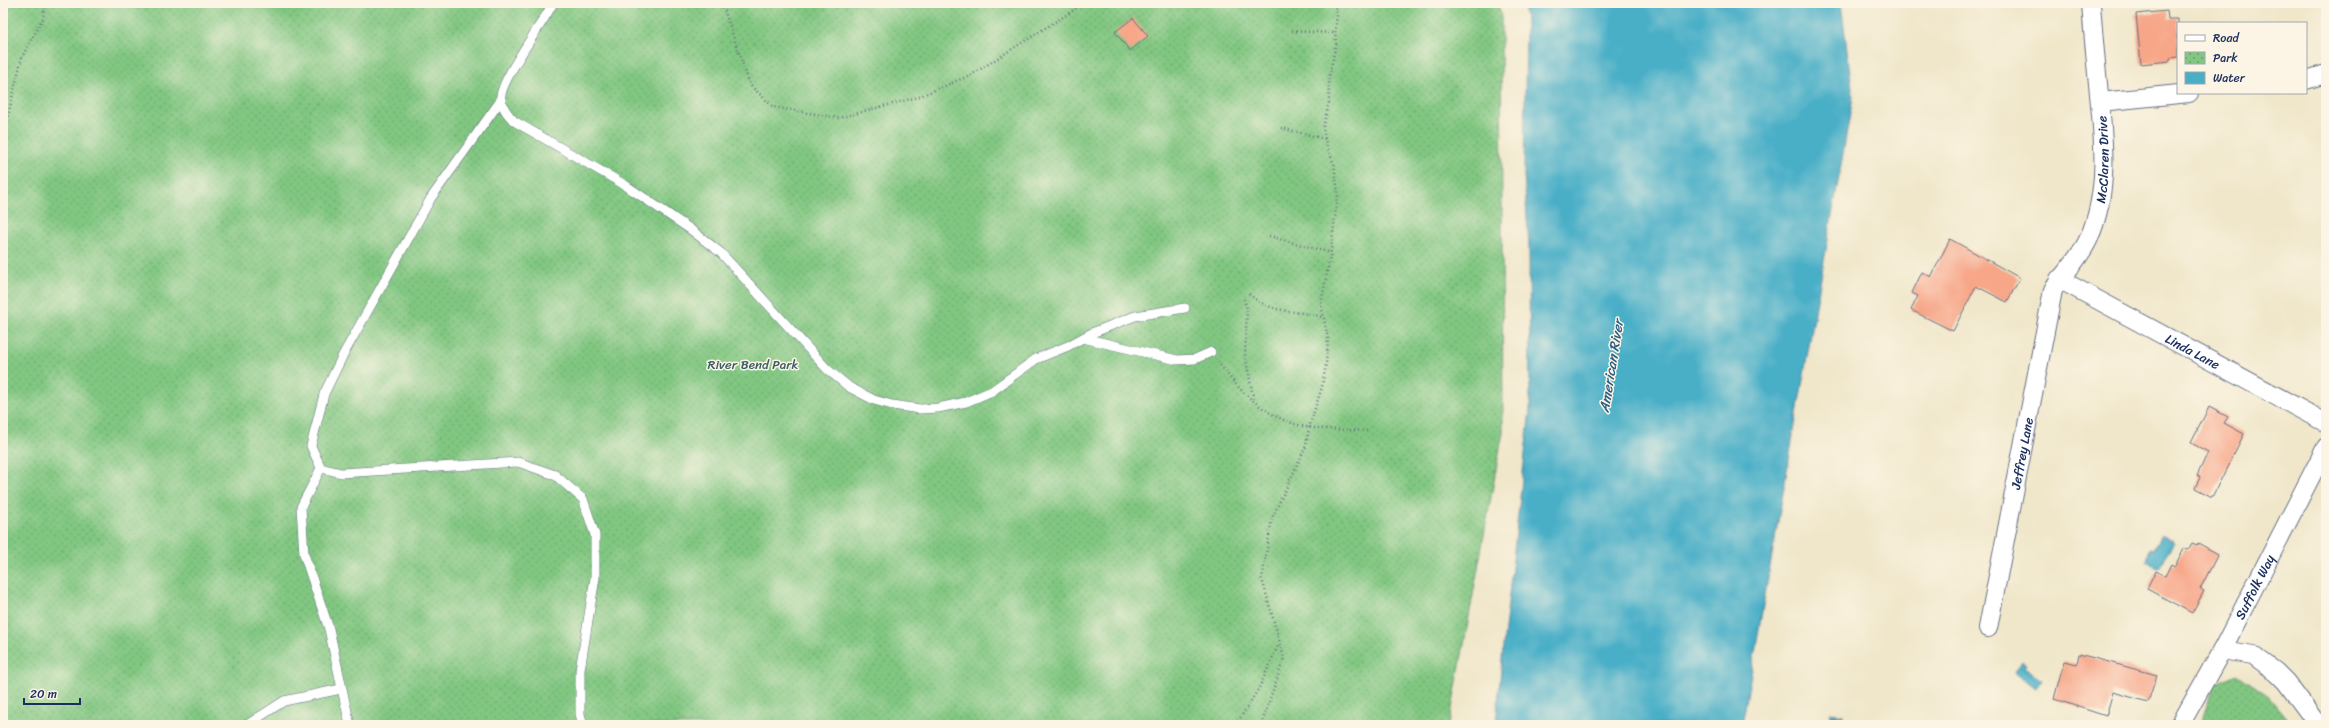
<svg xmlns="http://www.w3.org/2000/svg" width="2329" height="728" font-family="Sriracha,sans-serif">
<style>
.park{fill:url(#park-dots);stroke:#4e7b70}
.water{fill:#48afc7;stroke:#326f92}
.building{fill:#f7a688}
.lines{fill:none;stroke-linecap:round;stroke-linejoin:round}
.lane-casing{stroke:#666f84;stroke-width:10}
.street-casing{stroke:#666f84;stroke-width:20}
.path{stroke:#666f84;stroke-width:2.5;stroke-dasharray:1 3;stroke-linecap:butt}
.lane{stroke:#fff;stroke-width:9}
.street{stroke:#fff;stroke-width:18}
.labels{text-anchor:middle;stroke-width:3;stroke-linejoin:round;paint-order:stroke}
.street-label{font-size:13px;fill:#1b2f5e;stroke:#fcf5e5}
.park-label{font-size:13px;fill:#3a5d68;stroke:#fcf5e5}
.water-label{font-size:14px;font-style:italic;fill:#2b5c83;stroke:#fcf5e5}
</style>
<defs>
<pattern id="park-dots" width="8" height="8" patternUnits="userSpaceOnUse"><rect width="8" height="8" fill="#81c781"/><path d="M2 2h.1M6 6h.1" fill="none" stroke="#69a26d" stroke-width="1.8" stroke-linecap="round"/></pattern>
</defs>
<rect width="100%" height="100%" fill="#fcf5e5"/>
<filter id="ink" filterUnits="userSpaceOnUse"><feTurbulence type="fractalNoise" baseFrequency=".025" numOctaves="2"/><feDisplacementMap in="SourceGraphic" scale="8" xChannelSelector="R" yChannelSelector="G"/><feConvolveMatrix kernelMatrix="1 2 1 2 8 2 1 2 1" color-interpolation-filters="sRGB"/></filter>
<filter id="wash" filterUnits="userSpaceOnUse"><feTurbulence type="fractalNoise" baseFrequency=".012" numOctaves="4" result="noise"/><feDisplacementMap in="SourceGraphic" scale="16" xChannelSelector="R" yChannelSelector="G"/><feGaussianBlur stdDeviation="0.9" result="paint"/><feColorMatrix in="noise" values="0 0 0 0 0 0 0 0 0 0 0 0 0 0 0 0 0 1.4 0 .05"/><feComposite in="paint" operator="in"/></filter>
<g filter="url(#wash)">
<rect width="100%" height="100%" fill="#f0e7ca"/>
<!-- park -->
<g class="park">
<polygon points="3,3 1498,3 1501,17 1503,432 1449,725 3,725"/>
<polygon points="2237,674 2269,696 2293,725 2200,725 2215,683"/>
</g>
<!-- water -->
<g class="water">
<polygon points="1524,3 1841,3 1853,97 1742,725 1496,725 1503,647 1530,410 1529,247 1524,175 1526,22"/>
<polygon points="2161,535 2175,542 2158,568 2147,561 2150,549 2153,550"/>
<polygon points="2022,661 2026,664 2024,667 2042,679 2036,688 2015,672"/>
<polygon points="1830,713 1843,715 1841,725 1828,725"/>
</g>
<g id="blocks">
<!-- building -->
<g class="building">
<polygon points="2167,11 2168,19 2178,19 2178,57 2170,58 2170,61 2141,64 2136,14"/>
<polygon points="1133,18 1148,36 1130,51 1115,32"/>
<polygon points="1950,239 2020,278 2007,302 1976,286 1953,331 1911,310 1918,296 1912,293 1922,272 1931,277"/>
<polygon points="2209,407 2228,417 2224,423 2244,434 2212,497 2195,488 2200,477 2197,476 2208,452 2191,443"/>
<polygon points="2192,543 2197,545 2198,543 2218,554 2200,589 2204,591 2192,613 2147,589 2156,571 2165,576 2171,564 2175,566 2184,548 2188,550"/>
<polygon points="2079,654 2157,675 2148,702 2113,692 2106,716 2054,699 2064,661 2077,664"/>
</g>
</g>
</g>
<g filter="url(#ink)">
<use href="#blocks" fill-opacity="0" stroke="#666f84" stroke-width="1"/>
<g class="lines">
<!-- lane casing -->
<g class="lane-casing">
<g id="lane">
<path d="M553,3C544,22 497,84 501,100C503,109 508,115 514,121L625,185L690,229L721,253L827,369L849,387L874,400L892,405L920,409L938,408L966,402L992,391L1036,359L1068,346L1092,333L1135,316L1185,308"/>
<polyline points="501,100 431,198 343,355 324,394 311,446 321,468 341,473 518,462 555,475 583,499 595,535 595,578 580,670 580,714 583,725"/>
<polyline points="1083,338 1177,360 1195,359 1211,352"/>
<polyline points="321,468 301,507 304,554 329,629 350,725"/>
<polyline points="247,725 284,701 341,689"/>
</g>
</g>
<!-- street casing -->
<g class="street-casing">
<g id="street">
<polyline points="2306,80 2326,74"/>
<polyline points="2100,102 2189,93"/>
<path id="s1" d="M2059,279L2326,423"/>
<path id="s2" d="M1988,628L2053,290C2064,272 2080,259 2089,238C2109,192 2104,143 2099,94C2096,64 2093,33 2091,3"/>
<polyline points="2222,650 2253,655 2276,672 2286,682 2318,725"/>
<path id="s3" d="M2180,725L2222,650L2326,447"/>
</g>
</g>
<!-- path -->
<g class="path">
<polyline points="722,3 750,85 773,107 839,118 918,97 971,75 1085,3"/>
<polyline points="1292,31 1335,33"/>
<polyline points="1281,128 1325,139"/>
<polyline points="3,136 22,57 43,18 45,3"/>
<polyline points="1269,236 1331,253"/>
<path d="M1249,294C1273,315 1293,309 1323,317"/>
<polyline points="1244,299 1247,309 1245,355 1254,401"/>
<path d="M1218,362C1241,395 1275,425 1316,428C1333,430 1351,430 1368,431"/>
<polyline points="1236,725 1259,688 1279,644"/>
<polyline points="1263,725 1263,720 1284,658 1262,579 1272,518 1306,446 1309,427 1322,387 1326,364 1328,339 1321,304 1330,257 1338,193 1334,164 1326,144 1323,127 1329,102 1329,77 1336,44 1335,33 1337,15 1335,3"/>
</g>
<!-- lane -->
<use href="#lane" class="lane"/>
<!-- street -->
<use href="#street" class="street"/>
</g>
</g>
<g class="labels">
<!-- street labels -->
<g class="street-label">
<text dy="5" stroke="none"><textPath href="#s2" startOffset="488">McClaren Drive</textPath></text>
<text dy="5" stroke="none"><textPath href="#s1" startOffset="152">Linda Lane</textPath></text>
<text dy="5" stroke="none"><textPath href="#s2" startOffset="178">Jeffrey Lane</textPath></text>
<text dy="5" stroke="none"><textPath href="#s3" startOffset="157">Suffolk Way</textPath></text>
</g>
<!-- park labels -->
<g class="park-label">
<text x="753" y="369">River Bend Park</text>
</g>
<!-- water labels -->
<g class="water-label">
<text transform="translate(1611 366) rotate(-81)" y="5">American River</text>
</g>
</g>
<!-- margin -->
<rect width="2329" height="728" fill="none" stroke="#fcf5e5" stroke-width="16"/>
<!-- legend -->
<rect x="2177" y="22" width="130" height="72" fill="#fcf5e5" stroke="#a2a6af"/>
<rect x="2185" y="35" width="20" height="6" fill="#ffffff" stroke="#a2a6af"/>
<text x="2213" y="42" font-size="12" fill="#1b2f5e">Road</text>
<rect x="2185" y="52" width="20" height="12" fill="url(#park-dots)" stroke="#a2a6af"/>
<text x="2213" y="62" font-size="12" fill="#1b2f5e">Park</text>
<rect x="2185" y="72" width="20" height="12" fill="#48afc7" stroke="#a2a6af"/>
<text x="2213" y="82" font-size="12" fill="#1b2f5e">Water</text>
<!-- scale -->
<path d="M24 698v6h56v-6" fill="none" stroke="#1b2f5e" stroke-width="2"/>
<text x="30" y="698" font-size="12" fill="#1b2f5e" stroke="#fcf5e5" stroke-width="3" paint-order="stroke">20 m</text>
</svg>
